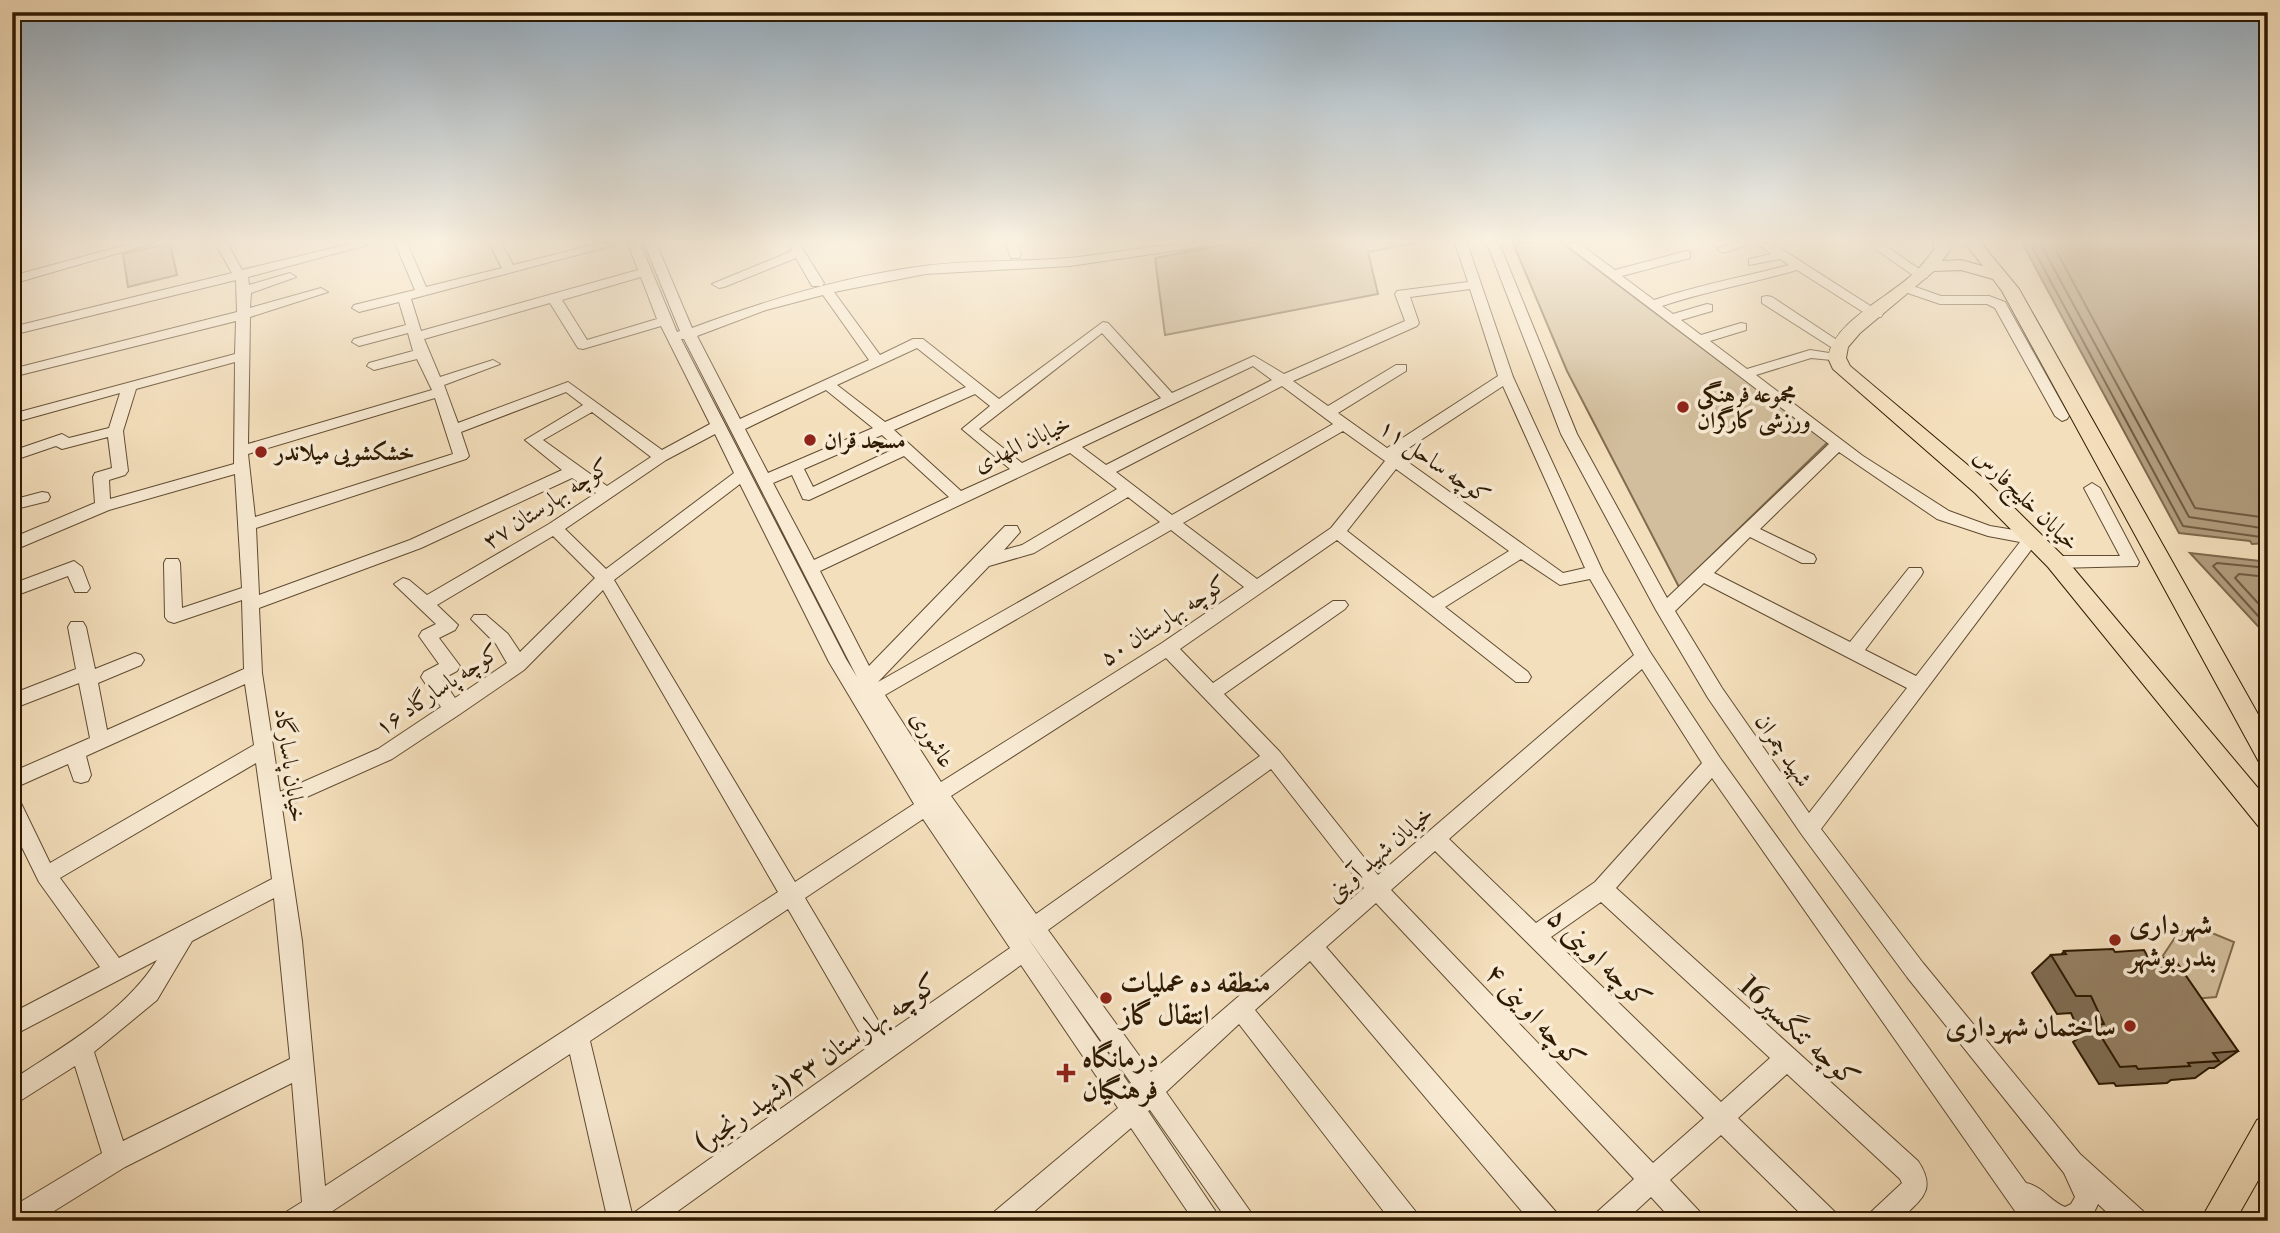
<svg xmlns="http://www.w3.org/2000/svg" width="2280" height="1233" font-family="'Libre Bodoni',Amiri,serif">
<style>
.green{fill:#d2be9c;stroke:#806c4f;stroke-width:2}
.water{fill:#b19c7d;stroke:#7d684c;stroke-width:2}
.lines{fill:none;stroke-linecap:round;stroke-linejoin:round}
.shore{stroke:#705b40;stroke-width:2}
.minor-casing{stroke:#604b30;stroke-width:2}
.major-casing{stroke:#2e1a02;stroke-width:2}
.minor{fill:#f8ead3;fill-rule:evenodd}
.major{fill:#f4dfbc;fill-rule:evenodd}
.wall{fill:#806e55;stroke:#2e1a02;stroke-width:2}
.building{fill:#958063;stroke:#2e1a02;stroke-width:2}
.poi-dot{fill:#8f2418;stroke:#f8ead3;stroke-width:2.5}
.labels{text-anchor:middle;stroke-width:7;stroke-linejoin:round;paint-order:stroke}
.poi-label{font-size:23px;font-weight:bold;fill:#2e1a02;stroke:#f8ead3;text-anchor:start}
.street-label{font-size:23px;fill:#2e1a02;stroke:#f8ead3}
.near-poi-label{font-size:28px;font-weight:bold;fill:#2e1a02;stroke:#f8ead3;text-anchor:start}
.near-street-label{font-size:28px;fill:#2e1a02;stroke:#f8ead3}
</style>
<rect width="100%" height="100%" fill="#f4dfbc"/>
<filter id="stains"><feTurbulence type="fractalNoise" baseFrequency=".00286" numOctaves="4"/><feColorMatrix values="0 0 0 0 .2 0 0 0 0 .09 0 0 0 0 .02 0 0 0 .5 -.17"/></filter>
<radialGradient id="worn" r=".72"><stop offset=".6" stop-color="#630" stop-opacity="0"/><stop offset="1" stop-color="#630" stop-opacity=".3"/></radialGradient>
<!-- green -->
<g class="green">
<polygon points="170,243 177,275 128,287 123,254"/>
<polygon points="1233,243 1415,243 1368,252 1378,294 1165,335 1155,258"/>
<polygon points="1513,243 1562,243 1828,442 1679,587 1567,371"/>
<polygon points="2195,926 2234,942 2216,997 2193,999 2156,966 2178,933"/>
</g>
<!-- water -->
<g class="water">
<polygon points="2022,243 2268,243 2268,543 2252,544 2250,541 2179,533"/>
<polygon points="2190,553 2268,562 2268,637"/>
</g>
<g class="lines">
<!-- shore -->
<g class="shore">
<polyline points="2030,243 2183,526 2268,538"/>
<polyline points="2040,243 2189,517 2268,529"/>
<polyline points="2052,243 2195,508 2268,518"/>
<polyline points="2268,568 2217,563 2213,566 2268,627"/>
<polyline points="2268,577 2239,574 2235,578 2268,614"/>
</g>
<!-- minor casing -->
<g class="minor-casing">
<g id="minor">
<polygon points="133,243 153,243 12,284 12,276"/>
<path d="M215,243H227L242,270L354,243H375L248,277L249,285L290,273L296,277L251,293L250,308L321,288L328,292L250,317L248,444L432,390L417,359L374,370L367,366L369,363L413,351L408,333L359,346L352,342L354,339L406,325L399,302L359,312L352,308L354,305L415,290L395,243H407L426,287L502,268L489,243H501L513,265L601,243H622L411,299L421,331L638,270L628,243H640L677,332L680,331L644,243H656L692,328C767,300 845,276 924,266C972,260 1020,262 1068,258C1115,254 1159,243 1206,243L1200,247L1070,266L925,274L834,292L880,355L913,339H923L999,399L1103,322L1108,323L1172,393L1254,356L1284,374L1405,321L1395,294L1397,291L1468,282L1455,243H1467L1513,377L1603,572L1650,652L1720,758L2026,1183C2042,1186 2050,1201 2065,1207L2071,1204L2075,1197L2064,1173L1907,977L1802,835L1708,698L1656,610L1561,434L1487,243H1499L1577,434L1667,598L1829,444L1564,243H1578L1615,270L1686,251L1690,252V258L1622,276L1654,300C1699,285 1744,277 1789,265L1780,259L1749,265V259L1771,254L1757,243H1772L1883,314L1881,317H1871L1797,270C1752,283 1707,291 1662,306L1673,314L1707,304L1712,305V311L1681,320L1701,335L1741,323L1746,324V330L1710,341L1747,369L1810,350L1842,355V361L1811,358L1756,375L1863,456L1949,511L1990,526L2038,534L2040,538L1821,829L1923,963L2080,1154L2144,1212L2148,1221H2116L2098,1204L2090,1221H2022L1712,778L1616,888L1918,1161C1938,1191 1920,1200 1899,1221H1867L1871,1212L1902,1183L1900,1179L1787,1074L1738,1118L1835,1212L1839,1221H1808L1721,1135L1670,1180L1700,1212L1704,1221H1673L1651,1197L1625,1221H1593L1597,1212L1634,1179L1376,903L1326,947L1556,1212L1560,1221H1530L1310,961L1255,1010L1416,1212L1420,1221H1391L1239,1024L1166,1092L1257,1221H1228L1150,1110L1148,1111L1222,1221H1194L1131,1128L1023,1221H990L994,1212L1118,1108L1021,965L664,1221H608L570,1054L328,1214L329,1221H282L286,1212L302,1202L292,1083L125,1167L38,1221H12V1207L102,1153L75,1066L12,1106V1080C63,1046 124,1013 157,960L12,1036V1013L100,967L39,882L12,827V797L19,799L50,863L254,745L245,684L86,756L91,775L88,781L81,783L74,781L68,764L12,789V772L90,738L79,683L12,709V694L76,669L68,627L71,622H83L86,627L95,669L135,653L141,655L144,660L141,665L98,683L107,730L244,669L242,600L174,623L168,621L165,617L164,563L166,559H178L180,563L182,608L242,588L235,474L109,510L12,551V538L95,503L93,477L95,473L112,468L108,437L62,449L56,446L12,461V451L62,434L69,438L109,428L120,393L12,423V414L235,354L236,321L12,377V369L237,312L236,280L12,335V327L232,273ZM641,277L657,319L587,340L562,300ZM1470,289L1498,376L1387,448L1338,413L1406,371V365H1396L1328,406L1293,381L1417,326L1419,323L1410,297ZM823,295L869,360L740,419L697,336L766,310ZM550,303L578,348L583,349L661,326L710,424L662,450L568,382L458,423L444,385L500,364L493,360L440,377L424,339ZM1102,333L1161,398L1022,463L979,429ZM681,339H684L857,677L846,659ZM917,348L966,387L885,422L837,385ZM235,362L234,464L110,499L109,480L125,475L128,471L123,431L136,389ZM1253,366L1272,380L1106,465L1082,447ZM1282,386L1333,424L1172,515L1116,472ZM1503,386L1585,568L1563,573L1398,455ZM826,390L873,428L768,473L745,429ZM566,392L583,405L525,440L562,470L410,540L259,595L256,528L466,459L469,456L461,432ZM975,394L990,406L962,429L1010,469L961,491L894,430ZM435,398L453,454L255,517L248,454ZM592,412L651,457L607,486L543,440ZM1343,431L1385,461L1331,528L1257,579L1183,523ZM715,434L734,473L606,569L565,529L666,460ZM882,435L896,448L813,487L804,469ZM1839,452L1937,519L1988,536L2020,542L1916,676L1865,650L1921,576L1923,572L1921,568H1909L1850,642L1714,573L1750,537L1802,563H1814L1816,559L1814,555L1760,529ZM1070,453L1117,489L1022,545L1004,550L1020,532L1017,526H1005L869,666L820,571ZM904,456L949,497L814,560L773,483L792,475L803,499L809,500ZM1396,469L1509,551L1433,598L1347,531ZM572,478L596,493L549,524L427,595L409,580L403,578L394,584L436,624L422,631L419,636L439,664L424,672L421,677L441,707L378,749L280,792L262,673L259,608L421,548ZM740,484L829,662L914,804L795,882L614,580ZM1128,497L1160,522L878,682L989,566L1034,553ZM1171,530L1244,587L1162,643L941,782L885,695ZM553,536L595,578L520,652L508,634L486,615H474L471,619L496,644L507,663L455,698L442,679L457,671L460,666L439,638L455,630L458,625L437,605ZM1337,540L1516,682H1528L1531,677L1528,672L1445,607L1521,559L1560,585L1590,579L1634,655L1378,875L1280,752L1224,694L1345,609L1348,605L1345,601H1333L1213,683L1180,649ZM1704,583L1907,688L1809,813L1722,688L1675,611ZM603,590L778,892L325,1186L302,941L282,808L392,759L460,714L524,670ZM1166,658L1260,756L1036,914L951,796ZM1642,669L1702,763L1595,882L1536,923L1449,839ZM256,763L272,879L119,958L60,878ZM1271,769L1364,888L1151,1072L1048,930ZM923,819L1010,948L886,1034L805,898ZM1435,851L1704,1118L1653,1163L1391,890ZM274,898L290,1059L123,1141L94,1052L157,1000L192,941ZM1601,902L1770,1058L1721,1102L1551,937ZM788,909L868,1047L632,1214L590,1041ZM1026,935L1136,1090L1134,1091Z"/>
<polygon points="789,243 799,243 824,283 822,286 812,286 796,258 724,287 719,288 712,284 792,251"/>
<polygon points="1005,243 1017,243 1021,255 1019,258 1011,258"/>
<polygon points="1732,243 1752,243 1723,253 1717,249"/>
<polygon points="1867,243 1881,243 1928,275 1927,278 1917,278"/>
<polygon points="1907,284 1941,296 1989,296 2005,302 2069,416 2067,419 2062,421 2055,416 1995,308 1987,304 1940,304 1902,291 1902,285"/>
<polygon points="1767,296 1772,297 1846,346 1839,350 1834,349 1762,303 1762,297"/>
<polygon points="2092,483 2100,488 2139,562 2137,566 2056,568 2048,562 2056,556 2120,556 2084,488"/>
<polygon points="42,492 48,493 50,497 48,501 12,510 12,500"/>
<polygon points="74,561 82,567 90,588 87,592 75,592 68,576 12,597 12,584"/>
</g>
</g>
<!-- major casing -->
<g class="major-casing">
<g id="major">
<path d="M1933,243H1949L1950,250L1942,261L1961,260L1983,266L1965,243H1981L2019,289L2268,732V765L2259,762L2002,291L1993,279L1961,270L1934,271L1860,333L1848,347L1846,358L1850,366L1989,483L2064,557L2268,800V830L2259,827L2048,567L1975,493L1833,369L1828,358C1834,320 1891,297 1916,271C1923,265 1928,257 1934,250Z"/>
<polygon points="2268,1115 2268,1163 2235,1221 2200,1221 2257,1120"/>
</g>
</g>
<!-- minor -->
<use href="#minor" class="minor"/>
<!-- major -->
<use href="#major" class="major"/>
</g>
<!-- wall -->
<polygon class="wall" points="2064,951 2115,952 2149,959 2238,1051 2214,1068 2209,1068 2195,1078 2171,1080 2167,1083 2116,1086 2114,1083 2099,1084 2073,1042 2081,1036 2071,1013 2057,1014 2032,973 2051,955 2061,955"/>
<!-- building -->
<polygon class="building" points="2113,949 2115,952 2144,950 2149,959 2173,957 2238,1051 2213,1053 2219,1061 2188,1063 2190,1066 2138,1069 2136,1066 2120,1067 2094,1025 2104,1024 2091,996 2076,996 2051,955 2066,954 2064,951"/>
<!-- sky -->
<linearGradient id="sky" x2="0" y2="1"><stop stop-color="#92aabd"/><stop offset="0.58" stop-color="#faf1e1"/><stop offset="1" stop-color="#faf1e1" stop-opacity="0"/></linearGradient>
<rect width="2280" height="416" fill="url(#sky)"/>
<!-- markers -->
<g class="poi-dot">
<circle cx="1683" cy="407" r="7"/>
<circle cx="810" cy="440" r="7"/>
<circle cx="261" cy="452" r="7"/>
<circle cx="2115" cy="940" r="7"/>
<circle cx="1106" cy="998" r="7"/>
<circle cx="2130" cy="1026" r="7"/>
<path d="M1062.5 1062.5h7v7h7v7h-7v7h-7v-7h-7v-7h7z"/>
</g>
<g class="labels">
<!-- poi labels -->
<g class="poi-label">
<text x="1697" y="402">مجموعه فرهنگی<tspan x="1697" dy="26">ورزشی کارگران</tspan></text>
<text x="824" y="448">مسجد قران</text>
<text x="275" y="460">خشکشویی میلاندر</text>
</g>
<!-- street labels -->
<g class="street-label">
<text transform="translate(1022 443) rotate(-25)" y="8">خیابان المهدی</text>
<text transform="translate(1435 461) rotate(35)" y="8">کوچه ساحل ۱۱</text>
<text transform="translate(2027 499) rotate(44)" y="8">خیابان خلیج‌فارس</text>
<text transform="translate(546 503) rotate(-33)" y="8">کوچه بهارستان ۳۷</text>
<text transform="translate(1163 620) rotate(-33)" y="8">کوچه بهارستان ۵۰</text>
<text transform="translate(437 689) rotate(-34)" y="8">کوچه پاسارگاد ۱۶</text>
<text transform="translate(933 739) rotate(58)" y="8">عاشوری</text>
<text transform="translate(1784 750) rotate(56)" y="8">شهید چمران</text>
<text transform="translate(291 765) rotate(82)" y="8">خیابان پاسارگاد</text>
<text transform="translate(1379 853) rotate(-41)" y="8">خیابان شهید آوینی</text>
</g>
<!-- near-poi labels -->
<g class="near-poi-label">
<text x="2129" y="934">شهرداری<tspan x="2129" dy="32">بندر بوشهر</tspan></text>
<text x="1120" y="992">منطقه ده عملیات<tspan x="1120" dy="32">انتقال گاز</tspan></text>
<text x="2116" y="1036" text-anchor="end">ساختمان شهرداری</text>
<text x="1082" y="1067">درمانگاه<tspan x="1082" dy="32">فرهنگیان</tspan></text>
</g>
<!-- near-street labels -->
<g class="near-street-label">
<text transform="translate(1600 957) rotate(44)" y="10">کوچه اوینی ۵</text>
<text transform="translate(1536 1015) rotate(47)" y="10">کوچه اوینی ۴</text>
<text transform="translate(1800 1031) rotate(42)" y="10">کوچه تنگسیر16</text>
<text transform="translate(816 1062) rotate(-35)" y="10">کوچه بهارستان ۴۳(شهید رنجبر)</text>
</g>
</g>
<!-- margin -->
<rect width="2280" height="1233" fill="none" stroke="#f4dfbc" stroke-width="42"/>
<rect x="14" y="14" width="2252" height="1205" fill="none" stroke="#2e1a02" stroke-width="3.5"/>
<rect x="21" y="21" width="2238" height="1191" fill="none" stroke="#2e1a02" stroke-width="2"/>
<rect width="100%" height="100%" filter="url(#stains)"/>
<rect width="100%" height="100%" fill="url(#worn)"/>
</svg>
